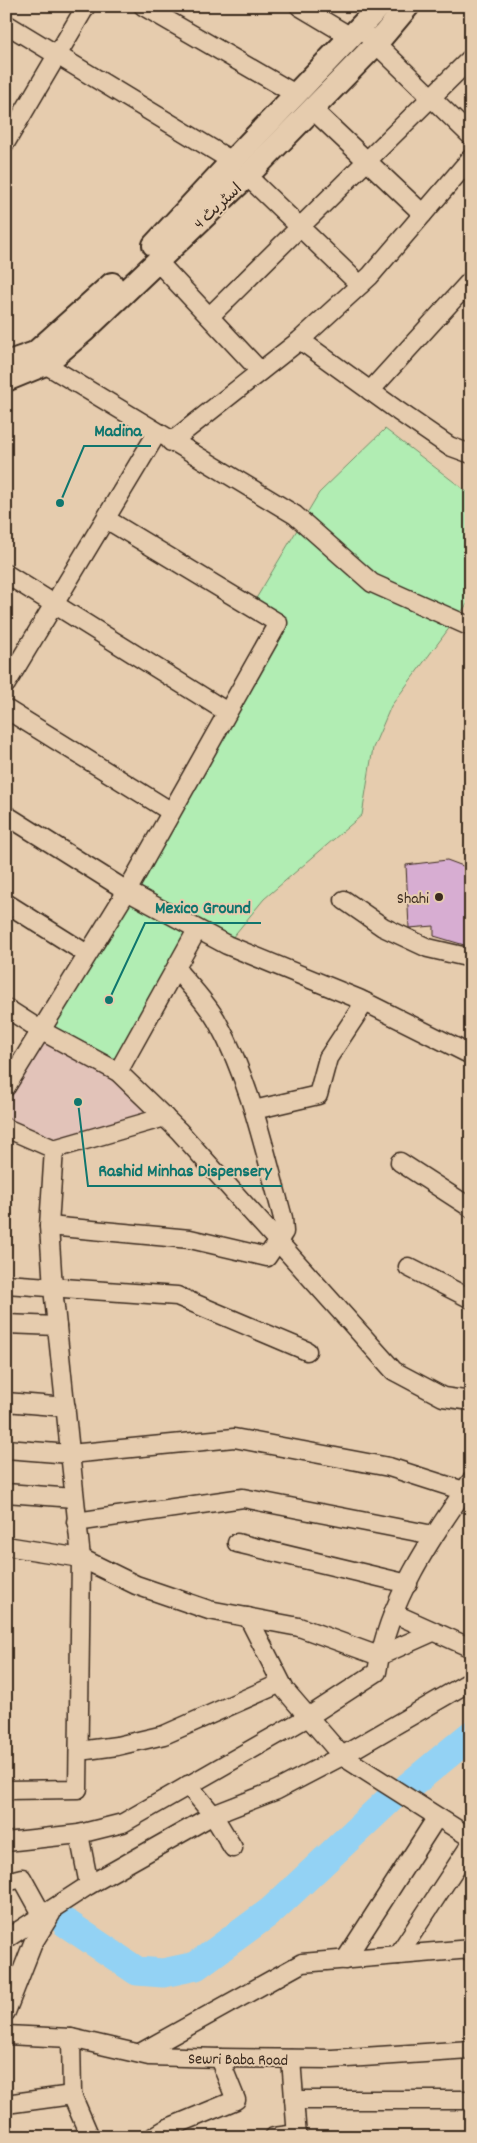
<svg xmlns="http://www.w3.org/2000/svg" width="477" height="2143" font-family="Dekko,'Playpen Sans Arabic',sans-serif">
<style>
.built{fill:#e2c3b9}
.green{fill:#b1edb3;stroke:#768c68}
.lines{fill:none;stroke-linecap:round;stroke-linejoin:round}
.river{stroke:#93d2f4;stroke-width:29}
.building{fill:#d7add2;stroke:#3b2a1e}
.minor-casing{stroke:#3b2a1e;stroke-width:21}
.major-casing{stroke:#3b2a1e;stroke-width:26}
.minor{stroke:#e6ccae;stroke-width:18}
.major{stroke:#e6ccae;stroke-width:22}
.poi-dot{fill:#3b2a1e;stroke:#e6ccae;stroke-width:2}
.labels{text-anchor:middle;stroke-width:4;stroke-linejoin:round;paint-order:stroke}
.street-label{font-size:16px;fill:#3b2a1e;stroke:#e6ccae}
.poi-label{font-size:16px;fill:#3b2a1e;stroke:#e6ccae;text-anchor:end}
.leader{fill:none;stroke:#0f766e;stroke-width:2}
.callout-dot{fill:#0f766e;stroke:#e6ccae;stroke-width:2}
.callout-label{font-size:18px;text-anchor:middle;font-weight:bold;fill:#0f766e;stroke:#e6ccae;stroke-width:4;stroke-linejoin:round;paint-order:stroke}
</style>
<rect width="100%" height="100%" fill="#e6ccae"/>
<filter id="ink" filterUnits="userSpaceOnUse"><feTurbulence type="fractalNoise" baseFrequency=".02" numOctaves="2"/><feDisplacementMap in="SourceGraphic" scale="10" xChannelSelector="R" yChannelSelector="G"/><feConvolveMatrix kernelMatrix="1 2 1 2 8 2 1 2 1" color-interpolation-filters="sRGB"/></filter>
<g filter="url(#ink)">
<!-- built -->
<polygon class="built" points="43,1032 118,1072 165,1117 54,1149 6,1128 6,1087"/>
<!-- green -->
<g class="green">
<polygon points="385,429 471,495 471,599 391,706 373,748 362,815 264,899 227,944 129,891 277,623 251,607 319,493"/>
<polygon points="127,892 195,931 115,1071 43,1032"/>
</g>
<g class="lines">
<!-- river -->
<g class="river">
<polyline points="408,1787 471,1735"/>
<polyline points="66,1923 137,1971 163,1973 196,1966 271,1911 389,1800"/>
</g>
</g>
<!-- building -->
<polygon class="building" points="447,860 471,869 471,947 434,936 434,926 409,928 406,865"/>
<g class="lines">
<!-- minor casing -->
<g class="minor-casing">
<g id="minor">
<polyline points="143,6 297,95"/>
<polyline points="299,6 351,37"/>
<polyline points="6,24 232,161"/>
<polyline points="367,35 471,136"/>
<polyline points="312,109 423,214"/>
<polyline points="6,142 86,6"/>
<polyline points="247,176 360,285"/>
<polyline points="157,261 260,371"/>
<polyline points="210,316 471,58"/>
<polyline points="300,340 398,411 449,446 471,454"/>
<polyline points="45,364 295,515 372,583 471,627"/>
<polyline points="370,391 471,280"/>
<polyline points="171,442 300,340 370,276 471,158"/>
<polyline points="6,574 227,712"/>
<polyline points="6,684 157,433"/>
<polyline points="6,709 170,811"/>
<polyline points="6,815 127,891 227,945 359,999 471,1055"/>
<polyline points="344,900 383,927 428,948 471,958"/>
<polyline points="6,903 87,954"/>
<polyline points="6,1008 42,1031 118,1072 179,1131 394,1371 443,1397 471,1401"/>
<polyline points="118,1072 197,930"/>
<polyline points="6,1087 127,891 278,623 106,519"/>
<polyline points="254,1110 318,1095 328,1058 365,1002"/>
<polyline points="6,1128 54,1149 165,1117"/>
<polyline points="400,1162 471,1208"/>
<path d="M49,1226L190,1239L267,1257L284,1232L283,1218C265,1153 251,1083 218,1023C208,1004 190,986 176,969"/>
<polyline points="408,1267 471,1299"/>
<polyline points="6,1284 177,1296 307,1351"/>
<polyline points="6,1324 57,1326"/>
<polyline points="6,1402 66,1407"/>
<polyline points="6,1449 70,1454 234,1438 389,1467 464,1491"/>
<polyline points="6,1493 74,1498"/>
<polyline points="76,1522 243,1498 433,1535"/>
<polyline points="237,1543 408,1584"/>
<polyline points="6,1546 81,1558 136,1585 209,1610 299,1627 379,1656 433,1632"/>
<polyline points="393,1613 471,1648"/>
<polyline points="248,1617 285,1690 342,1756 471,1838"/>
<polyline points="79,1751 117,1746 164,1735 281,1683"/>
<polyline points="188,1785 213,1815 233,1848"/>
<polyline points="6,1790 78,1789 81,1558 53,1288 49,1226 54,1149"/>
<polyline points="79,1834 89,1885"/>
<path d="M6,1842L79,1834L123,1823L308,1717L377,1672C388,1601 430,1539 471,1481"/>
<polyline points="6,1882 22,1878 43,1916"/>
<polyline points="6,1939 89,1885 213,1815 277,1790 342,1756 471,1681"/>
<polyline points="398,1955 471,1844"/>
<polyline points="345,1960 437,1817"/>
<polyline points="6,2012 33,1943 51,1914"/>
<polyline points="6,2035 71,2038 149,2056 219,2058 332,2059 471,2050"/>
<polyline points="71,2038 72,2095 90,2137"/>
<polyline points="140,2053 302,1963 471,1949"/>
<polyline points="291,2059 297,2137"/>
<polyline points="294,2100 471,2100"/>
<polyline points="6,2104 72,2095"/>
<polyline points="153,2137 168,2128 236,2100 219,2058"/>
<polyline points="274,2137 297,2134"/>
</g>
</g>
<!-- major casing -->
<g class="major-casing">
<g id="major">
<polyline points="154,245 232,161 380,6"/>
<polyline points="6,363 35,353 112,284"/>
<polyline points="6,380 45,364 85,330 247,176 376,44 408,6"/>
</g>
</g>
<!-- minor -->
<use href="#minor" class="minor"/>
<!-- major -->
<use href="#major" class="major"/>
</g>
</g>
<!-- markers -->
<circle class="poi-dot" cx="439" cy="897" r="5"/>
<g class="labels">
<!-- street labels -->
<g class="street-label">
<text transform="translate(217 205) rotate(-43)" y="6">اسٹریٹ 4</text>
<text transform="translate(238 2058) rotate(1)" y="6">Sewri Baba Road</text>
</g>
<!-- poi labels -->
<g class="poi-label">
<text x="429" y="903">Shahi</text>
</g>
</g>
<!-- callouts -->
<path class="leader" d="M60 503L84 446H151M109 1000L145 923H261M78 1102L88 1186H282"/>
<g class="callout-dot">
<circle cx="60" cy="503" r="5"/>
<circle cx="109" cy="1000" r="5"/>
<circle cx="78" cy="1102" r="5"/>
</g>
<g class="callout-label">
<text x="118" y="436">Madina</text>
<text x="203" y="913">Mexico Ground</text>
<text x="185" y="1176">Rashid Minhas Dispensery</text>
</g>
<!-- margin -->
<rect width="477" height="2143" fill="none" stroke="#e6ccae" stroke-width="25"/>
<rect x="12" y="12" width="452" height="2118" fill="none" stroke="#3b2a1e" stroke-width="2" filter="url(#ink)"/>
</svg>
